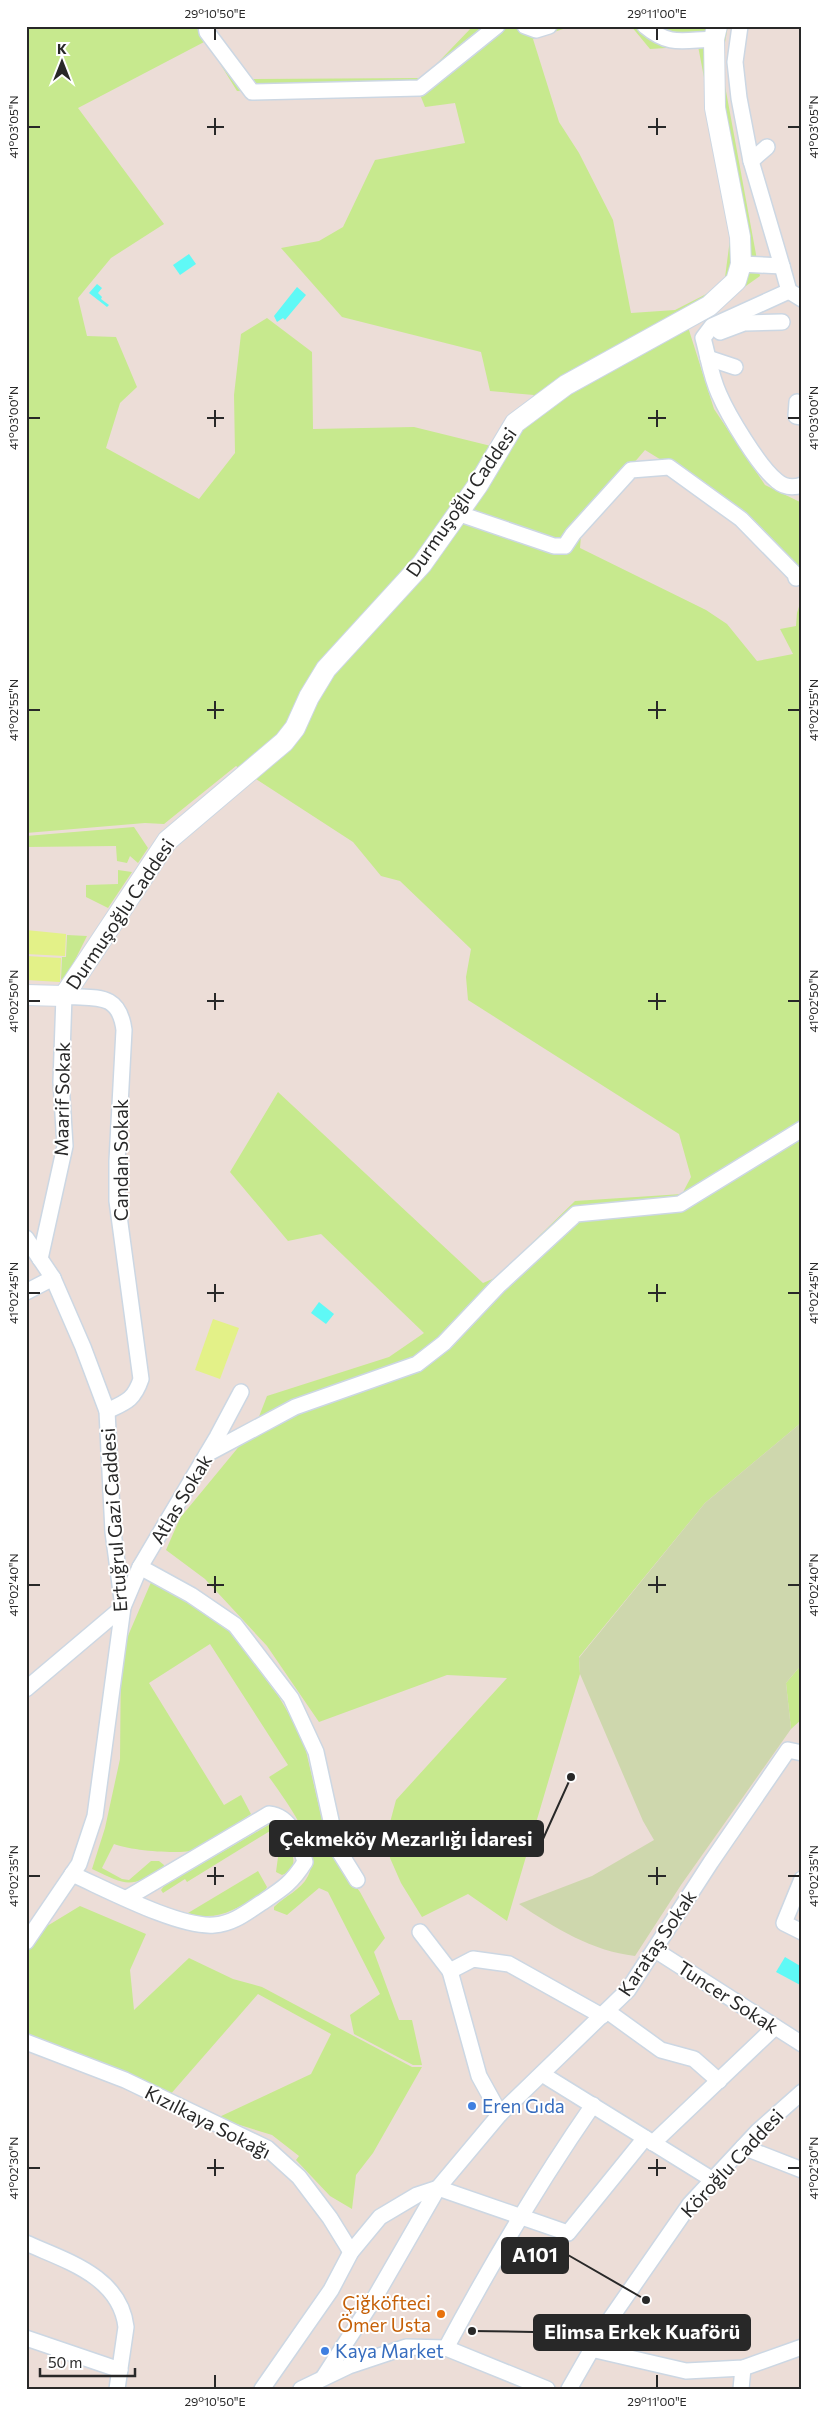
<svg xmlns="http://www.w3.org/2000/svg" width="828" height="2415" font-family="Commissioner,sans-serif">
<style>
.green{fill:#c7e98e;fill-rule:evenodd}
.cemetery{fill:#ced7ad}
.pitch{fill:#e3f188}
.water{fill:#5ff9f6}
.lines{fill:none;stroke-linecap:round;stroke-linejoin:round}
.street-casing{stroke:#ccd7e3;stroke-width:18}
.secondary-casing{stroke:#ccd7e3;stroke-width:22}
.street{stroke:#fff;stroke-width:15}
.secondary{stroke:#fff;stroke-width:20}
.ticks{fill:none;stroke:#282828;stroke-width:2}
.shop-dot{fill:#3f7fe0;stroke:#fff;stroke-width:2}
.food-dot{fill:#e8710a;stroke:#fff;stroke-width:2}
.labels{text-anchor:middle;stroke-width:4;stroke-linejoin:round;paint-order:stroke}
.street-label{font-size:19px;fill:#282828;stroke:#fff}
.shop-label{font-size:19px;fill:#366cbe;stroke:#fff;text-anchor:start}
.food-label{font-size:19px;fill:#c56008;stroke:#fff;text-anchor:end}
.leader{fill:none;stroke:#282828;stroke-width:2}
.callout-dot{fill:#282828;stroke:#fff;stroke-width:2}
.callout{fill:#282828;stroke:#282828;stroke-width:2}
.callout-label{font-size:20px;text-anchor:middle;font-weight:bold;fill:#fff}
.neatline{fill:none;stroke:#282828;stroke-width:2}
.ticks-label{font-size:12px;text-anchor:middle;fill:#282828}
</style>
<rect width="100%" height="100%" fill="#ecddd7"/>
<!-- green -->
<g class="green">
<path d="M26,26H212L247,79L423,78L473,26H572L533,39L559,122L579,153L613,220L631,313L675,310L724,285L732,224L698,46L650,49L631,26H728L721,64L760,276L688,327L714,409L765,485L802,503V588L775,545L705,487L645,450L582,523L580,548L706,610L727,624L757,661L793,654L780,629L796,626L797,613L802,597V1422L705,1503L579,1657L580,1674L507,1921L468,1894L422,1917L401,1883L390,1858L388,1830L396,1800L507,1678L447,1675L319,1722L267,1646L205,1579L166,1550L180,1518L255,1427L267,1396L389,1357L424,1333L321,1234L288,1241L230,1172L278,1092L483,1283L497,1277L575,1201L682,1194L691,1177L679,1134L468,1000L466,977L471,949L400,881L381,876L353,842L236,766L164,824L145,823L26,833ZM206,41L237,91L421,97L425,107L455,103L465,143L375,160L343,227L319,241L281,248L342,317L481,352L490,391L534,395L491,446L414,427L313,429L312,352L267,318L241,334L234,395L235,453L199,499L106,448L120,403L137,387L116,337L87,336L78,298L111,258L164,224L78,108Z"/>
<polygon points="134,827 148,848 138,863 130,856 127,863 117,861 116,846 26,847 26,836"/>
<polygon points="118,870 132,872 108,908 86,897 86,885 118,884"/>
<polygon points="67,935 87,936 69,972 61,980 62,957 66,957"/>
<path d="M152,1580L227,1627L279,1697L303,1738L329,1850L360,1892L385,1938L374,1952L399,2020H412L422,2065H413L354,2034L350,2015L380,1994L328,1892L319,1888L287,1915L274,1910V1907C285,1896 301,1890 308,1876C323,1848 285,1800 269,1777L288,1765L210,1644L149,1683L224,1805L241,1795L251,1814C236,1824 210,1845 195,1850C179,1855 128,1850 114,1844L102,1868L122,1879L129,1880L151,1861H159L164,1865L163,1869C128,1889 127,1885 92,1869L105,1828L120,1759L121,1652Z"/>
<polygon points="802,1664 802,1719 791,1729 786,1683"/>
<path d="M272,1823L278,1825C286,1838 306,1868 282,1875L276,1872L278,1857L283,1852L270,1831L187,1882L185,1879L163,1893L161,1890L164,1886Z"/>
<path d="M258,1871L267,1887L264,1893C237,1907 220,1923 188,1913Z"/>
<polygon points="80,1906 146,1934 130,1970 134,2010 189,1958 233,1979 262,1987 412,2067 422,2067 373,2153 356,2175 352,2209 330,2196 296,2160 299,2156 272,2135 217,2118 311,2074 331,2034 258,1994 169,2096 26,2040 26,1942 29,1937"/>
</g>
<!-- cemetery -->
<path class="cemetery" d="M802,1422V1664L786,1683L791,1729L681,1885L635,1956C592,1951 555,1928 519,1904L592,1876L654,1840L643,1821L580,1674L579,1658L705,1503Z"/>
<!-- pitch -->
<g class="pitch">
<polygon points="26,930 66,934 65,956 26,954"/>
<polygon points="26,956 61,958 60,982 26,980"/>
<polygon points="213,1319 239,1328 220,1379 195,1370"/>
</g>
<!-- water -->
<g class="water">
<polygon points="189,254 196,264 180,275 173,265"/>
<polygon points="97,284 102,288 98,293 102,297 101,299 109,305 107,307 89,293"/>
<polygon points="297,287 306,295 285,320 283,318 277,322 274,316"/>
<polygon points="319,1302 334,1314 326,1324 311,1313"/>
<polygon points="785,1957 802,1967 802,1986 776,1972"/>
</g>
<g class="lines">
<!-- street casing -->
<g class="street-casing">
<g id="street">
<polyline points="206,26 207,32 252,92 420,88 497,26"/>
<polyline points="525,26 536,30 549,26"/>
<path d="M645,26C670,47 683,40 714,39"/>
<polyline points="740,26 735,62 739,98 751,161 782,266 741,264"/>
<polyline points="751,161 767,147"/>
<polyline points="782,266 789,291 802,299"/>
<path d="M789,291L712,326L703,338C708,356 711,377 719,394C728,415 759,467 777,481C784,487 793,488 802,485"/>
<polyline points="720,332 744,323 782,322"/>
<polyline points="708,358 735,367"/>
<polyline points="797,402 796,416 802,417"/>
<polyline points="457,513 554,546 565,546 573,534 631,470 669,467 741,519 795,574 796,578"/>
<polyline points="26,1238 53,1278 83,1347 107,1411 113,1532 123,1607 95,1816 79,1864 26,1942"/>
<path d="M40,1259L65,1146L61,1082L64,996C95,999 119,991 124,1030L117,1161V1201L141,1379C134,1400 126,1402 107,1411"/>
<polyline points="26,1292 53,1278"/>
<polyline points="207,1454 295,1407 417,1364 444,1343 498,1286 576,1214 680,1204 802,1129"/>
<polyline points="140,1567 191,1595 235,1625 291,1698 316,1752 337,1848 357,1880"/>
<polyline points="26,1689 123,1607 140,1567 217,1437 241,1392"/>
<path d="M72,1874C106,1889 179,1928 214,1925C232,1924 246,1913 261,1903C282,1889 291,1884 305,1862C300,1843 291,1816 269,1814L127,1898"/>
<polyline points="802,1879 784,1923 802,1932"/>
<polyline points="420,1932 450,1971"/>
<polyline points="655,1950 802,2044"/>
<polyline points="607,2011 661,2050 694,2059 719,2081"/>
<polyline points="26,2042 125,2080 267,2148 299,2177 330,2218 351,2252"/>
<polyline points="542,2074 713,2180"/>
<polyline points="500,2114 479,2076 450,1971 473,1959 509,1964 602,2016"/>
<polyline points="653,2143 775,2027"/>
<polyline points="743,2147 802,2170"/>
<polyline points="438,2188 568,2233 645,2138"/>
<path d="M26,2243C66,2261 120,2276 126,2327L117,2389"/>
<polyline points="26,2338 120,2370"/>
<path d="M446,2348C491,2264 539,2183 593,2105"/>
<polyline points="591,2349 686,2371 743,2368 802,2347"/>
<polyline points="323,2378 374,2299 438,2188 500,2114 628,1990 711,1862 788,1750 802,1753"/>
<polyline points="262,2389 331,2290 351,2252 380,2217 417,2195 438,2188"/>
<polyline points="301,2389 349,2366 406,2347 446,2348 547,2389"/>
<polyline points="569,2389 604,2328 690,2204 758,2131 802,2092"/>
<polyline points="741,2389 743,2368"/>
</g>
</g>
<!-- secondary casing -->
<g class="secondary-casing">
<polyline id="secondary" points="26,995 64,996 167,841 284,742 295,728 309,697 326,669 422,564 478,485 515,423 566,385 709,306 736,281 741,264 740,237 715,108 714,39 717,26"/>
</g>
<!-- street -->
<use href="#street" class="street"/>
<!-- secondary -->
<use href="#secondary" class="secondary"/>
</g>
<!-- ticks -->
<path class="ticks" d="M215,28V40M657,28V40M215,118V135M657,118V135M28,127H40M207,127H224M648,127H666M788,127H800M215,410V427M657,410V427M28,418H40M207,418H224M648,418H666M788,418H800M215,701V719M657,701V719M28,710H40M207,710H224M648,710H666M788,710H800M215,993V1010M657,993V1010M28,1001H40M207,1001H224M648,1001H666M788,1001H800M215,1284V1302M657,1284V1302M28,1293H40M207,1293H224M648,1293H666M788,1293H800M215,1576V1593M657,1576V1593M28,1585H40M207,1585H224M648,1585H666M788,1585H800M215,1867V1885M657,1867V1885M28,1876H40M207,1876H224M648,1876H666M788,1876H800M215,2159V2176M657,2159V2176M28,2168H40M207,2168H224M648,2168H666M788,2168H800M215,2375V2388M657,2375V2388"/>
<!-- markers -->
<g class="shop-dot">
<circle cx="472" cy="2106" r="5"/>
<circle cx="325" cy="2351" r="5"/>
</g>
<circle class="food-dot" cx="441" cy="2314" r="5"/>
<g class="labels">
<!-- street labels -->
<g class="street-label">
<text transform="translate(461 502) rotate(-55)" y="7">Durmuşoğlu Caddesi</text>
<text transform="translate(120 914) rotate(-56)" y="7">Durmuşoğlu Caddesi</text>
<text transform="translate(62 1099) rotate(-89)" y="7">Maarif Sokak</text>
<text transform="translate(121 1160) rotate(-90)" y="7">Candan Sokak</text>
<text transform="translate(181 1499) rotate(-59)" y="7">Atlas Sokak</text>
<text transform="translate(114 1520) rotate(-94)" y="7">Ertuğrul Gazi Caddesi</text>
<text transform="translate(657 1943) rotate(-56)" y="7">Karataş Sokak</text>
<text transform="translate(728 1997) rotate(33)" y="7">Tuncer Sokak</text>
<text transform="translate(208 2122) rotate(27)" y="7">Kızılkaya Sokağı</text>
<text transform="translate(732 2163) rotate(-47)" y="7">Köroğlu Caddesi</text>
</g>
<!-- shop labels -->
<g class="shop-label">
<text x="482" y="2113">Eren Gıda</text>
<text x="335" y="2358">Kaya Market</text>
</g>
<!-- food labels -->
<g class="food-label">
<text x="431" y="2310">Çiğköfteci<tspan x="431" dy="22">Ömer Usta</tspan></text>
</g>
</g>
<!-- callouts -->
<path class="leader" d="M571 1777L543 1839M646 2300L568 2255M472 2331L534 2332"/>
<g class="callout-dot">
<circle cx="571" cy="1777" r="5"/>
<circle cx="646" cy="2300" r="5"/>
<circle cx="472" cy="2331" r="5"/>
</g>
<g class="callout">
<rect x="270" y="1821" width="273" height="35" rx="5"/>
<rect x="502" y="2238" width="66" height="35" rx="5"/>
<rect x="534" y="2315" width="216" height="35" rx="5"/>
</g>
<g class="callout-label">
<text x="406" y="1846">Çekmeköy Mezarlığı İdaresi</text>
<text x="535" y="2262">A101</text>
<text x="642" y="2339">Elimsa Erkek Kuaförü</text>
</g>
<!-- border -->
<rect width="828" height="2415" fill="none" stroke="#ffffff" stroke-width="55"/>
<!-- north arrow -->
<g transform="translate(62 62)" stroke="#ffffff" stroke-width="4" paint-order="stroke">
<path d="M0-4L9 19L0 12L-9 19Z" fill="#282828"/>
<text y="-8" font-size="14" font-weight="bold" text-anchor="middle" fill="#282828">K</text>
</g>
<!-- scale -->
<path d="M40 2368v8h95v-8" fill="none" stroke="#282828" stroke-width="2.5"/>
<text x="48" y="2368" font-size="15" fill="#282828" stroke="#ffffff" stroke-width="4" paint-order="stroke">50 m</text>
<rect x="28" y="28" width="772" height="2360" class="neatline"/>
<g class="ticks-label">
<text x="215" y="18">29°10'50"E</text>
<text x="657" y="18">29°11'00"E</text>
<text transform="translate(14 127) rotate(-90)" y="4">41°03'05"N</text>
<text transform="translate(814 127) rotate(-90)" y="4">41°03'05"N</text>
<text transform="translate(14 418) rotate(-90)" y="4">41°03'00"N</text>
<text transform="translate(814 418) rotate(-90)" y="4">41°03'00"N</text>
<text transform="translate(14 710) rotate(-90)" y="4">41°02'55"N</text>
<text transform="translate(814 710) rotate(-90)" y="4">41°02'55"N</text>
<text transform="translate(14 1001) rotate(-90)" y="4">41°02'50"N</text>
<text transform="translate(814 1001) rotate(-90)" y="4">41°02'50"N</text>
<text transform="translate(14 1293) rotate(-90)" y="4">41°02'45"N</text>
<text transform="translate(814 1293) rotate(-90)" y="4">41°02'45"N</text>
<text transform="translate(14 1585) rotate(-90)" y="4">41°02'40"N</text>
<text transform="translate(814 1585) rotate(-90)" y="4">41°02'40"N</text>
<text transform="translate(14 1876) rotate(-90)" y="4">41°02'35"N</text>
<text transform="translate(814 1876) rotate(-90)" y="4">41°02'35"N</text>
<text transform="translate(14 2168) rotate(-90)" y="4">41°02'30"N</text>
<text transform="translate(814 2168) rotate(-90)" y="4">41°02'30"N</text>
<text x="215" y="2406">29°10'50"E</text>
<text x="657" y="2406">29°11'00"E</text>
</g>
</svg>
